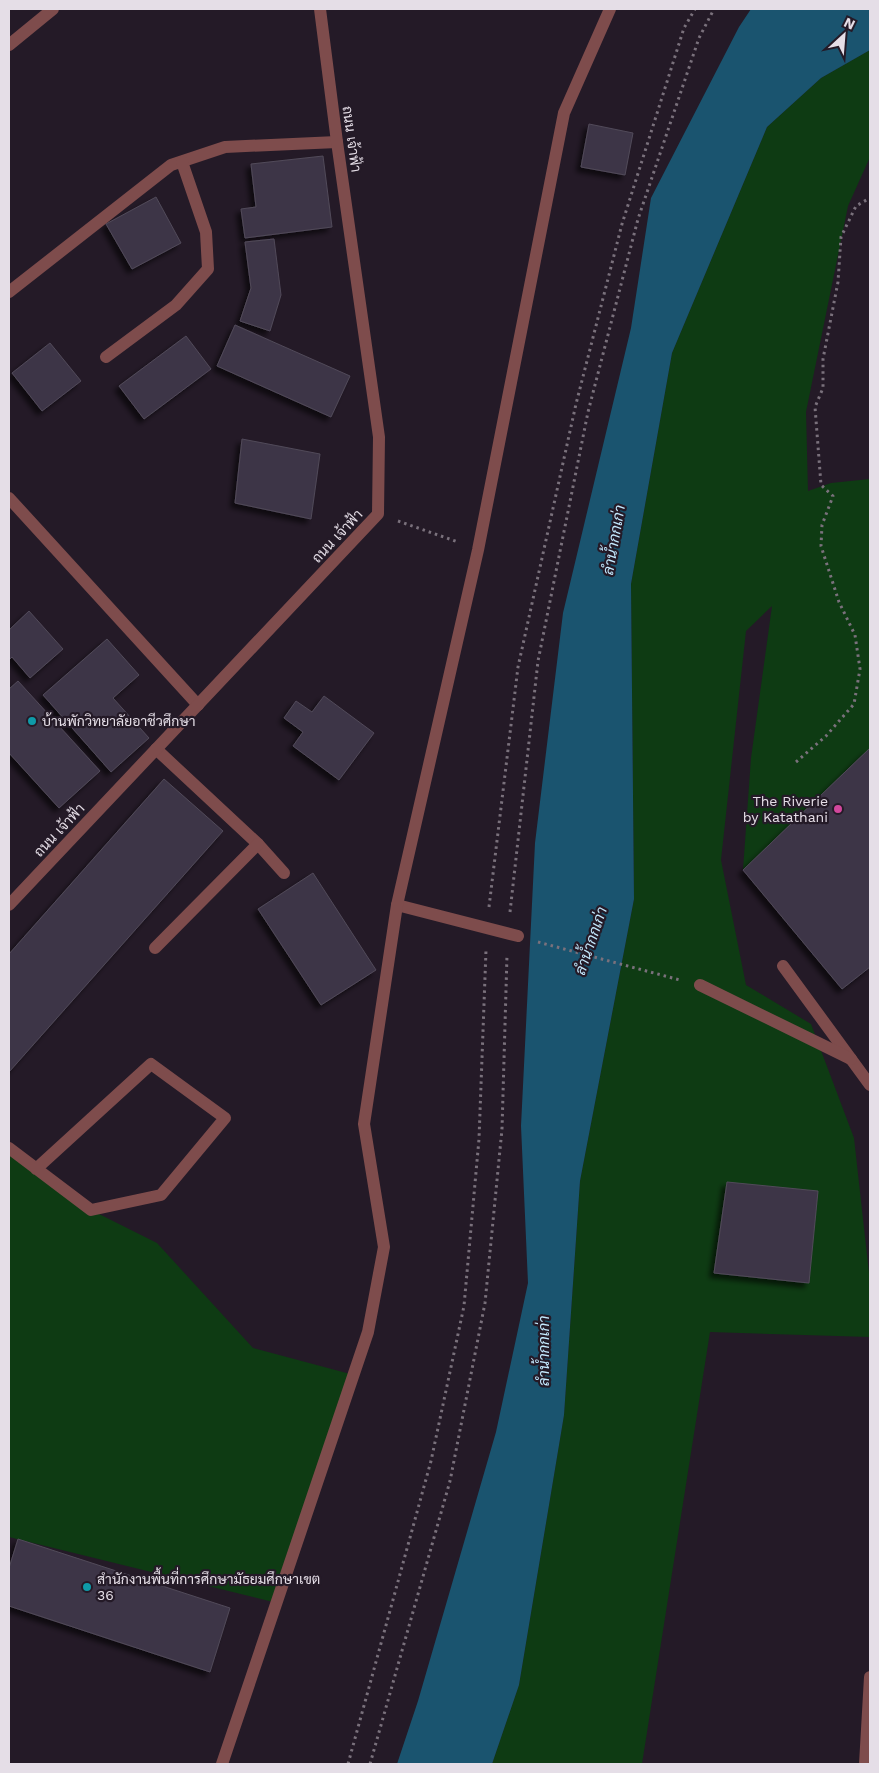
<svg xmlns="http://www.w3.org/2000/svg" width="879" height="1773" font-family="'Work Sans',Sarabun,sans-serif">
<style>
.green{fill:#0e3b13}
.water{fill:#1a546f}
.building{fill:#3e3646;stroke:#514a5a;filter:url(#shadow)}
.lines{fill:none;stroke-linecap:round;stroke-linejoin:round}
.path{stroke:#7a717c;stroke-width:3;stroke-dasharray:2.5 4;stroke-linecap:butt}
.minor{stroke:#7e4c4c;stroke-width:12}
.culture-dot{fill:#0f9aa8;stroke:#241a27;stroke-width:2}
.hotel-dot{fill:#d1479c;stroke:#241a27;stroke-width:2}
.labels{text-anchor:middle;stroke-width:4.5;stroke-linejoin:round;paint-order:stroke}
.street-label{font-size:14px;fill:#e5dee7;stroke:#241a27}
.poi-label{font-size:14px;fill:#e5dee7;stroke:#241a27;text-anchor:start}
.water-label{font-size:15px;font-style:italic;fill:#c4e9fe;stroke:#241a27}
</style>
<defs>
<filter id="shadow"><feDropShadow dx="-4.5" dy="4.5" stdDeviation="2.5" flood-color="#0009"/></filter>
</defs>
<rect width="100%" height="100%" fill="#241a27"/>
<!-- green -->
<g class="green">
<polygon points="870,50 870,157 848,206 806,412 808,491 831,483 870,479 870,748 743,870 751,758 772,606 746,631 721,860 746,985 811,1024 854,1138 870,1282 870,1337 710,1332 642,1764 492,1764 519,1685 564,1415 580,1181 634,899 631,584 672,353 767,127 821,78"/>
<polygon points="9,1155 91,1210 157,1243 253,1348 354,1375 277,1603 9,1537"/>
</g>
<!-- water -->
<polygon class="water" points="751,9 870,9 870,50 821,78 767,127 672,353 631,584 634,899 580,1181 564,1415 519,1685 492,1764 397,1764 418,1701 496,1432 528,1283 521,1126 535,843 563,613 631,328 651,198 739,27"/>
<!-- building -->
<g class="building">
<polygon points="589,124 633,133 625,175 581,167"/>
<polygon points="323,156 332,227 245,238 241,209 256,207 251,164"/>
<polygon points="156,197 181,243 132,269 106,224"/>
<polygon points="274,239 281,295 270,331 240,321 251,288 245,242"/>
<polygon points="235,325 350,376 331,417 217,366"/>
<polygon points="186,336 211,369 144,419 119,386"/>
<polygon points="50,343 81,381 42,411 12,373"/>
<polygon points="242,439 320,454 311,519 235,503"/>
<polygon points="29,611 63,649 30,678 12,657 9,660 9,630"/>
<polygon points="107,639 139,675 113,698 149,738 111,772 43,695"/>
<polygon points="18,681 100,771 59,808 9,753 9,689"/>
<polygon points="324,696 374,733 339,780 293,746 303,732 284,718 296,701 312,712"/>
<polygon points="870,748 870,967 842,989 743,870"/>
<polygon points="164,779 223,831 9,1072 9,954"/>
<polygon points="313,873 376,970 321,1005 258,909"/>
<polygon points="727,1182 818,1191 809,1283 714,1273"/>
<polygon points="18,1539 230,1608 210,1672 9,1606 9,1568"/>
</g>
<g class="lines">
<!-- path -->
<g class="path">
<polyline points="398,521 458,542"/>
<polyline points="796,762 826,736 854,704 860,669 855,635 839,602 821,546 822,525 833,496 821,485 815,407 823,388 823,359 838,282 841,237 856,206 870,198"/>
<polyline points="489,907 518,667 576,404 622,224 684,28 695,9"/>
<polyline points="510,912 538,661 588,412 638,219 699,38 714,9"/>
<polyline points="538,942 680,980"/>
<polyline points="348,1764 431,1461 464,1306 479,1139 486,950"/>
<polyline points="370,1764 450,1481 485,1303 502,1129 507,955"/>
</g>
<!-- minor -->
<g class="minor">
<polyline points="9,45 53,9"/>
<polyline points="9,292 171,165 225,147 337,142"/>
<polyline points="106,357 176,305 208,269 206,232 182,162"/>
<polyline points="9,498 198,705"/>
<polyline points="156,749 258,844 284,873"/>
<polyline points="9,905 378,514 379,437 337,142 320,9"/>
<polyline points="397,905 518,936"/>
<polyline points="155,948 258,844"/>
<polyline points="783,966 870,1085"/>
<polyline points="700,985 851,1059"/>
<polyline points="9,1148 91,1210 161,1195 225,1118 151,1064 36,1169"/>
<polyline points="222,1764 368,1332 384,1247 364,1124 397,905 478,550 564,113 610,9"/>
<polyline points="865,1764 870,1677"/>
</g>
</g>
<!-- markers -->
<g class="culture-dot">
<circle cx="32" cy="721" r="5"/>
<circle cx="87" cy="1587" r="5"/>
</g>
<circle class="hotel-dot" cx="838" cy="809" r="5"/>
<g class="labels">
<!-- street labels -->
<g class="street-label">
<text transform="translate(352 139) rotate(82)" y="5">ถนน เจ้าฟ้า</text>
<text transform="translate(337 536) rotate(-47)" y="5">ถนน เจ้าฟ้า</text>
<text transform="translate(59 830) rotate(-47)" y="5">ถนน เจ้าฟ้า</text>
</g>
<!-- poi labels -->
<g class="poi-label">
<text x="42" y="726">บ้านพักวิทยาลัยอาชีวศึกษา</text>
<text x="828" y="806" text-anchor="end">The Riverie<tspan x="828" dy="16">by Katathani</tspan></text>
<text x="97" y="1584">สำนักงานพื้นที่การศึกษามัธยมศึกษาเขต<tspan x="97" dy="16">36</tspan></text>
</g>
<!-- water labels -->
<g class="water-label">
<text transform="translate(614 540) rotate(-80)" y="5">ลำน้ำกกเก่า</text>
<text transform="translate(591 941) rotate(-71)" y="5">ลำน้ำกกเก่า</text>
<text transform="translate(544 1351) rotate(-90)" y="5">ลำน้ำกกเก่า</text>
</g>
</g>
<!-- border -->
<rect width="879" height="1773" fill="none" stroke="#e5dee7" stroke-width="20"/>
<!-- north arrow -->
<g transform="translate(844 35) rotate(26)" stroke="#241a27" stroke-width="4" paint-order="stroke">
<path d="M0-4L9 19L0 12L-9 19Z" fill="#e5dee7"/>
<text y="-8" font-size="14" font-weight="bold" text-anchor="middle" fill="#e5dee7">N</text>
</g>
</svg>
